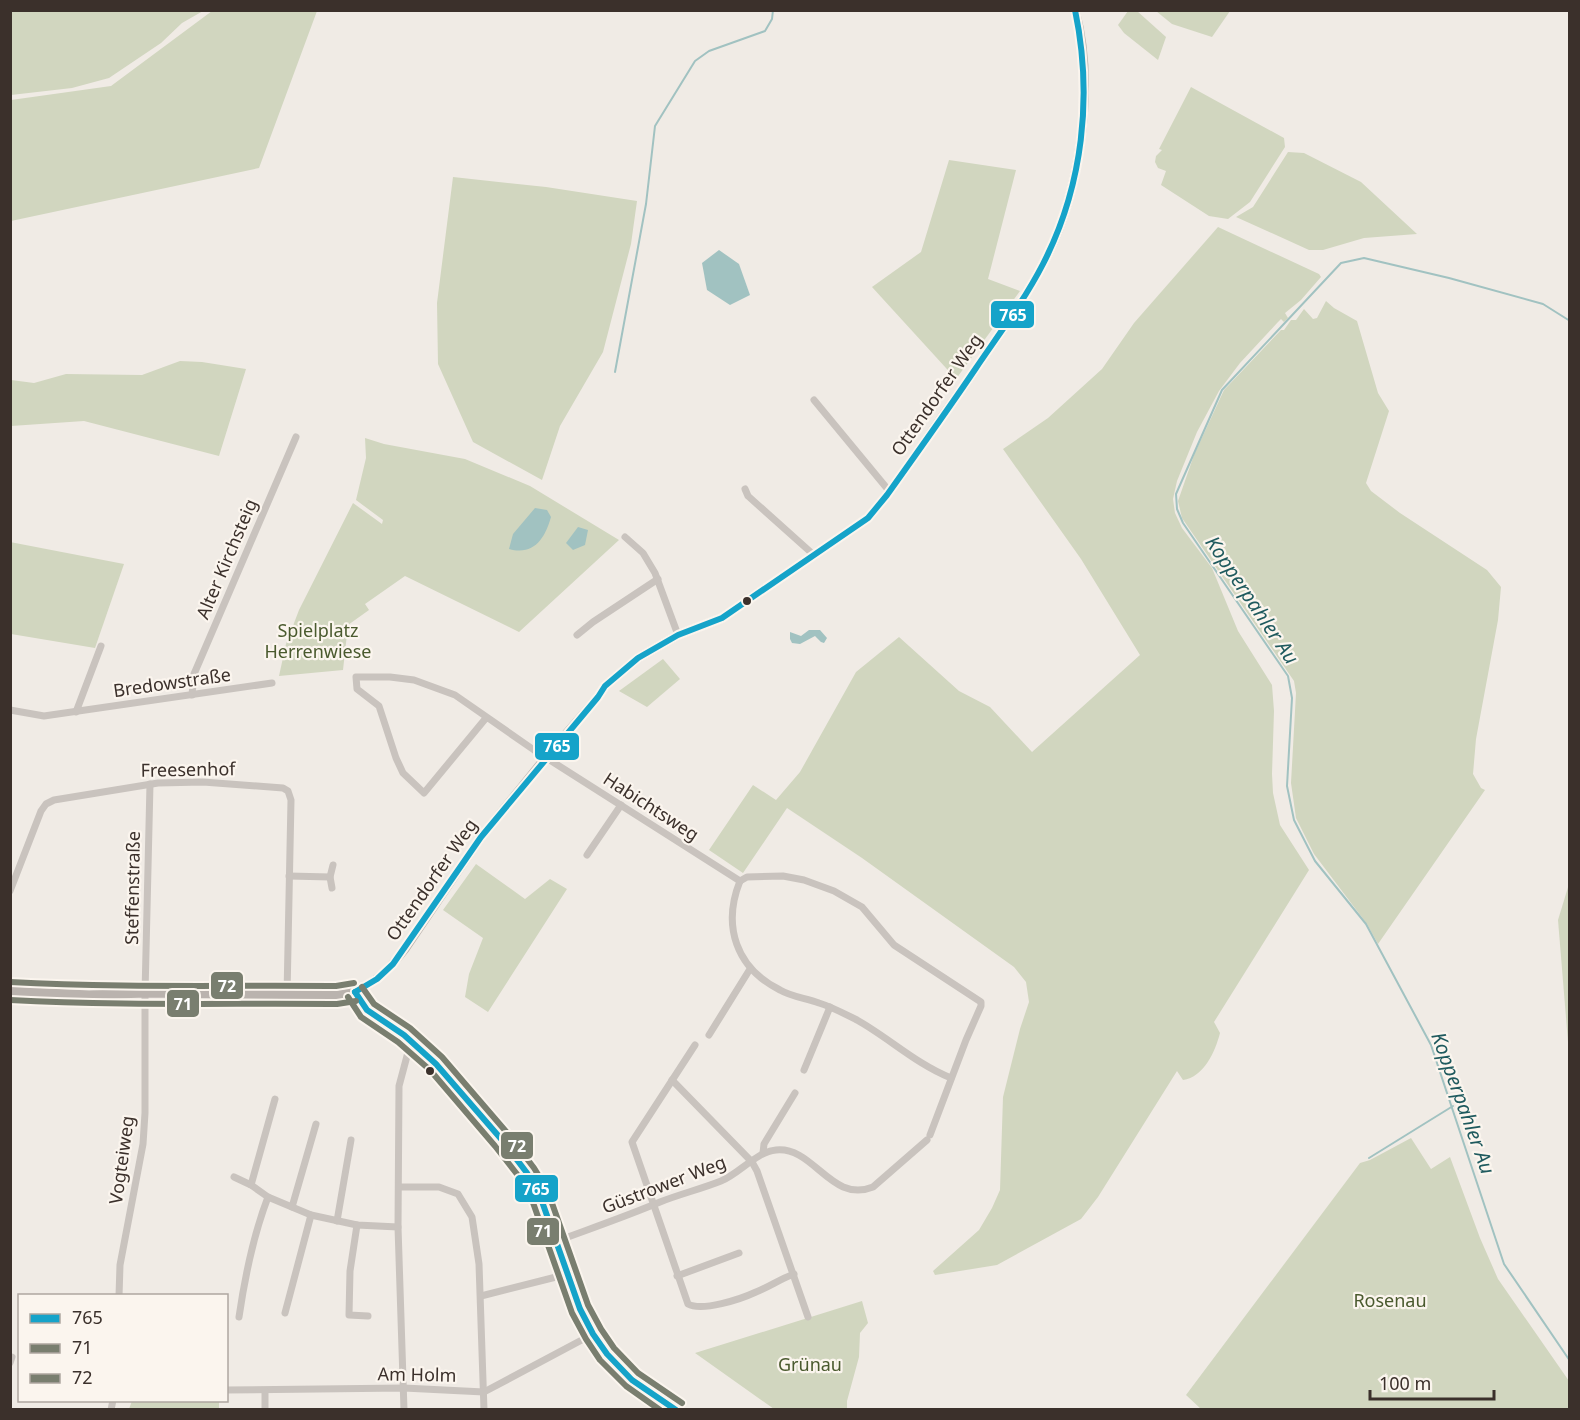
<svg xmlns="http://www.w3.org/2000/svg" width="1580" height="1420" font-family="'Noto Sans',sans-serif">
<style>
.green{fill:#d1d6bf}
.water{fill:#a1c2c1}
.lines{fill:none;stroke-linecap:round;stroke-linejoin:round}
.stream{stroke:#a1c2c1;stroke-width:2}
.street{stroke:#c9c3be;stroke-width:7}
.secondary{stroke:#bab3ae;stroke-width:9}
.bus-1-casing{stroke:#fbf5ee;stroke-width:10}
.bus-2-casing{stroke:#fbf5ee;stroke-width:10}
.bus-3-casing{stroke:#fbf5ee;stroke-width:10}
.bus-1{stroke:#15a3c9;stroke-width:6}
.bus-2{stroke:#797e6f;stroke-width:6}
.bus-3{stroke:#797e6f;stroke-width:6}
.bus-dot{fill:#3b302b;stroke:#fbf5ee;stroke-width:2}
.labels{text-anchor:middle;stroke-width:4.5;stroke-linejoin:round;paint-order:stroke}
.street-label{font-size:18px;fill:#3b302b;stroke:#fbf5ee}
.park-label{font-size:18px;fill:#4a5a2e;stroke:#fbf5ee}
.water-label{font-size:20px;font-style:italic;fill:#1f5a5e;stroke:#fbf5ee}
.line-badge{stroke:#fbf5ee;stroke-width:2}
.badge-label{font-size:16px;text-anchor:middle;font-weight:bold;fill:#fff}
</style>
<rect width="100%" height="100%" fill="#f0ebe5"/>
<!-- green -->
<g class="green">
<polygon points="10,11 203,11 182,23 161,43 109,78 72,88 11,95"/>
<polygon points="212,11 317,11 259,168 11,221 11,100 111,86"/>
<polygon points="1128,11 1137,11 1166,37 1158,60 1124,33 1118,25"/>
<polygon points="1156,11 1230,11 1212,37 1172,24"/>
<polygon points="1191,87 1284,138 1285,147 1250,202 1228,219 1209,216 1161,185 1166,171 1158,168 1155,162 1156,156 1162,150 1159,149"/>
<polygon points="1288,152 1304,153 1361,182 1417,234 1364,238 1323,250 1309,250 1236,217 1253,207"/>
<polygon points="949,160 1016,170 988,279 1020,291 956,379 872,287 921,252"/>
<polygon points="453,177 546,187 637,201 631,244 603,352 560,426 542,480 473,442 438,364 437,303"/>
<path d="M1218,227L1319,274L1321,277L1301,300L1285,313L1288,318L1284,322L1281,319L1278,322L1240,363L1219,391L1197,432L1177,481L1173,499L1175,513L1182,528L1212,568L1238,631L1272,685L1274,711L1272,774L1273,793L1280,825L1309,870L1214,1022L1220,1033C1215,1052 1204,1077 1183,1080L1177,1071L1098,1197L1081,1219L997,1265L935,1275L933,1271L979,1230L992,1208L1000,1190L1003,1097L1020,1029L1029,1002L1026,982L1014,967L862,858L787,808L743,873L709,850L753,785L776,800L800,772L856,672L899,637L959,691L990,707L1032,752L1140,655L1081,559L1003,449L1048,418L1102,369L1134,323Z"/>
<polygon points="1326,301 1334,308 1357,321 1378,393 1389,411 1366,483 1371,491 1400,513 1487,570 1501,587 1498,620 1476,739 1473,774 1481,788 1485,790 1378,944 1367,924 1314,854 1296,818 1291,783 1296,693 1294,681 1182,518 1178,501 1194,455 1224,390 1281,330 1284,330 1291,320 1296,320 1304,309 1313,319 1317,318"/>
<polygon points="180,361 202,362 246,369 219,456 84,421 11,426 11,380 34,383 66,374 142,375"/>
<polygon points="365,438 384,444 465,459 530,486 619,540 519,632 405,576 365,604 369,610 348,625 343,670 279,676 286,644 299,610 353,503 382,524 383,520 356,500 366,458"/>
<polygon points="10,542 124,564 95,648 11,634"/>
<polygon points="663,659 680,679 647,707 619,691"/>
<polygon points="476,864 525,899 550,879 567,889 488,1012 465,997 469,974 483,938 443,910"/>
<polygon points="1569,884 1570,884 1569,1054 1558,920"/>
<polygon points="1411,1138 1431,1169 1450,1157 1480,1238 1498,1279 1569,1381 1569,1409 1201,1409 1186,1395 1360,1163 1370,1160"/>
<polygon points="862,1301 868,1323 860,1333 859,1357 847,1401 847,1409 774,1409 695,1353"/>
<polygon points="132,1401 219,1401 219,1409 129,1409"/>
</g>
<!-- water -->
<g class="water">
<polygon points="719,250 739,264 750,295 730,305 707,290 702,263"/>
<path d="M535,508L547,510L551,517C545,538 534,556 509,549L513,534Z"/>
<polygon points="578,527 588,530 585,545 573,550 566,543"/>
<polygon points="809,630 820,630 827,638 824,643 821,642 815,636 800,644 792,643 790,639 790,632 801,636"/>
</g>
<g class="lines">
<!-- stream -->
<g class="stream">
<polyline points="1570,321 1543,304 1449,278 1364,258 1341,263 1222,390 1176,494 1177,509 1183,523 1288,676 1292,698 1287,786 1294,820 1315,861 1366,924 1431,1045 1504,1264 1570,1361"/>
<polyline points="615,372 646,204 655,126 695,61 709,51 765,31 772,19 773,10"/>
<polyline points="1369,1158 1453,1106"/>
</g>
<!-- street -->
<g class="street">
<polyline points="814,400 890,492"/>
<polyline points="745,489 748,496 815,556"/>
<polyline points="625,537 643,553 655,573 678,635"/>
<polyline points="577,635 593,622 658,579"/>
<polyline points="192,695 194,674 296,437"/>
<polyline points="10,710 44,716 272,683"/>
<polyline points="76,712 101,646"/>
<polyline points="486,718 424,793 403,773 396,758 379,706 357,689 356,677 390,677 414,680 455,695 534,750 740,881"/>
<polyline points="587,855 621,805"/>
<polyline points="289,876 330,877"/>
<polyline points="740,881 747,877 783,876 804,880 834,891 862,907 894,945 981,1002 981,1006 966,1040 930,1135"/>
<path d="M740,881C722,926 736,968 780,990C792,997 806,998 819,1003C832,1007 845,1014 857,1020C889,1038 916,1064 951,1078"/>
<polyline points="332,888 330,877 333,865"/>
<polyline points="10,891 41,811 46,804 54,800 158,783 203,782 283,788 288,791 291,800 287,995"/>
<polyline points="709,1035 750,969"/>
<path d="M695,1045L632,1142L688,1304C702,1312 741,1299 756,1292C769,1287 780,1279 794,1274"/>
<polyline points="804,1070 830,1007"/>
<polyline points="672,1080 752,1162 757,1171 808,1317"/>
<polyline points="763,1153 764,1144 795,1093"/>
<polyline points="234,1177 251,1185 268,1197 311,1215 357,1225 398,1227"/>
<polyline points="251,1185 275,1099"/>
<polyline points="399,1187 439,1187 458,1194 472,1217 479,1264 484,1410"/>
<polyline points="292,1207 316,1124"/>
<polyline points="337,1221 351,1140"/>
<polyline points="357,1225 350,1271 349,1315 368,1316"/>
<path d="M557,1241C592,1228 627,1216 660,1202C680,1194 701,1189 721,1181C740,1173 756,1152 776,1150C814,1146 831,1204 873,1187L927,1140"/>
<polyline points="677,1276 739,1253"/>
<polyline points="119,1296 120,1265 143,1144 145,1113 145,993 150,784"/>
<polyline points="481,1296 568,1274"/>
<polyline points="285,1313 311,1215"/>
<path d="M239,1317C245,1276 253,1236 268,1197"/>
<polyline points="10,1363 12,1357"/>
<polyline points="226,1390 404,1388 484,1392 593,1334"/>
<polyline points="265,1391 265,1410"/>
<polyline points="111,1410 113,1400"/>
<polyline points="404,1410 398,1227 399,1086 411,1041"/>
</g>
<!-- secondary -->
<g class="secondary">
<path d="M10,991L89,995L145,993L337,995C367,992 387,972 405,949L481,837L546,757L598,697L605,686L638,658L678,635L722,618L868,518L887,495C914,458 939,420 966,383C992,344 1021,306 1043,264C1080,195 1096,86 1075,10"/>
<polyline points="355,992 367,1010 404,1035 436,1064 502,1140 527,1173 539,1193 557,1241 580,1309 593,1334 607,1354 632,1380 677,1410"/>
</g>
<!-- bus-1 casing -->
<g class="bus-1-casing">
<g id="bus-1">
<path d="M355,992L377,979L393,964L481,837L598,697L605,686L638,658L678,635L722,618L868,518L887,495C917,453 947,411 976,368C999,334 1024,301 1043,264C1083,186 1093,96 1075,10"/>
<polyline points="355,992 367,1010 404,1035 436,1064 502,1140 527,1173 539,1193 580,1309 593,1334 607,1354 632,1380 676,1410"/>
</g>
</g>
<!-- bus-2 casing -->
<g class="bus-2-casing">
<g id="bus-2">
<polyline points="348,997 361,1017 398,1042 430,1070 495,1146 520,1178 531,1197 572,1313 586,1339 600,1360 626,1386 660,1410"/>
<path d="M10,1000C119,1006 228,1003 337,1004L356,1001"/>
</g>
</g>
<!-- bus-3 casing -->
<g class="bus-3-casing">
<g id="bus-3">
<path d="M10,982C119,988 228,985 336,986L354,983"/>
<polyline points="362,987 374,1004 410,1028 442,1057 509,1135 534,1168 547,1189 588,1305 601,1329 614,1348 638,1373 682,1403"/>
</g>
</g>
<!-- bus-1 -->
<use href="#bus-1" class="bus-1"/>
<!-- bus-2 -->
<use href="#bus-2" class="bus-2"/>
<!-- bus-3 -->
<use href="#bus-3" class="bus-3"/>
</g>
<!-- markers -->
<g class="bus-dot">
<circle cx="747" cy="601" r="5"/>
<circle cx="430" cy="1071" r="5"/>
</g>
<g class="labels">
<!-- street labels -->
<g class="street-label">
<text transform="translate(937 395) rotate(-55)" y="6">Ottendorfer Weg</text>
<text transform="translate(227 559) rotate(-67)" y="6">Alter Kirchsteig</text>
<text transform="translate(172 683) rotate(-8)" y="6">Bredowstraße</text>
<text transform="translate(188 770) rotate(-1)" y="6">Freesenhof</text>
<text transform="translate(651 807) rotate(33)" y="6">Habichtsweg</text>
<text transform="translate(432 880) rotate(-55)" y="6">Ottendorfer Weg</text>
<text transform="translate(133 888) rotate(-89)" y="6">Steffenstraße</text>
<text transform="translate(122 1160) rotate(-82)" y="6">Vogteiweg</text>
<text transform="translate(664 1185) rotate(-21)" y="6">Güstrower Weg</text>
<text transform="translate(417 1375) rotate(1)" y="6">Am Holm</text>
</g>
<!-- park labels -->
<g class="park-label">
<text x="318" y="637">Spielplatz<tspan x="318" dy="21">Herrenwiese</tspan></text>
<text x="1390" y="1307">Rosenau</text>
<text x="810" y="1371">Grünau</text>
</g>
<!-- water labels -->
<g class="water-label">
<text transform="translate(1252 600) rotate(56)" y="7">Kopperpahler Au</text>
<text transform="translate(1463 1103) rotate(70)" y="7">Kopperpahler Au</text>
</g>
</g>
<g class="line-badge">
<rect x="990" y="300" width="45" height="29" rx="6" fill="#15a3c9"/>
<rect x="534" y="732" width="46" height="29" rx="6" fill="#15a3c9"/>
<rect x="210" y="971" width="34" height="29" rx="6" fill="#797e6f"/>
<rect x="166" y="989" width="34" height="29" rx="6" fill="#797e6f"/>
<rect x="500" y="1131" width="34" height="29" rx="6" fill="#797e6f"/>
<rect x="514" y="1174" width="45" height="29" rx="6" fill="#15a3c9"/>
<rect x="526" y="1217" width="34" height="29" rx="6" fill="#797e6f"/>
</g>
<g class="badge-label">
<text x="1013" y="321">765</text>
<text x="557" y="752">765</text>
<text x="227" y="992">72</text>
<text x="183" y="1010">71</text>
<text x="517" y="1152">72</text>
<text x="536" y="1195">765</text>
<text x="543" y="1237">71</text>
</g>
<!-- border -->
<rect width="1580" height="1420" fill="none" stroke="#3b302b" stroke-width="24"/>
<!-- legend -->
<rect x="18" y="1294" width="210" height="108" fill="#fbf5ee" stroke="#aea6a0" stroke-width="1.5"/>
<rect x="30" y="1314" width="30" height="9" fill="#15a3c9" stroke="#aea6a0" stroke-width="1.5"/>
<text x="72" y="1324" font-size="18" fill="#3b302b">765</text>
<rect x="30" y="1344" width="30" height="9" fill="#797e6f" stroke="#aea6a0" stroke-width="1.5"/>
<text x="72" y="1354" font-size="18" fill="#3b302b">71</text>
<rect x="30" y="1374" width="30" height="9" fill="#797e6f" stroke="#aea6a0" stroke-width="1.5"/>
<text x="72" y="1384" font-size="18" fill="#3b302b">72</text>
<!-- scale -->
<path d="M1370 1390v9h124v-9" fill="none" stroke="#3b302b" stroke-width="3"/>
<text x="1379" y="1390" font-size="18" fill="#3b302b" stroke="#fbf5ee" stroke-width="4.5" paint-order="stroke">100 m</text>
</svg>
